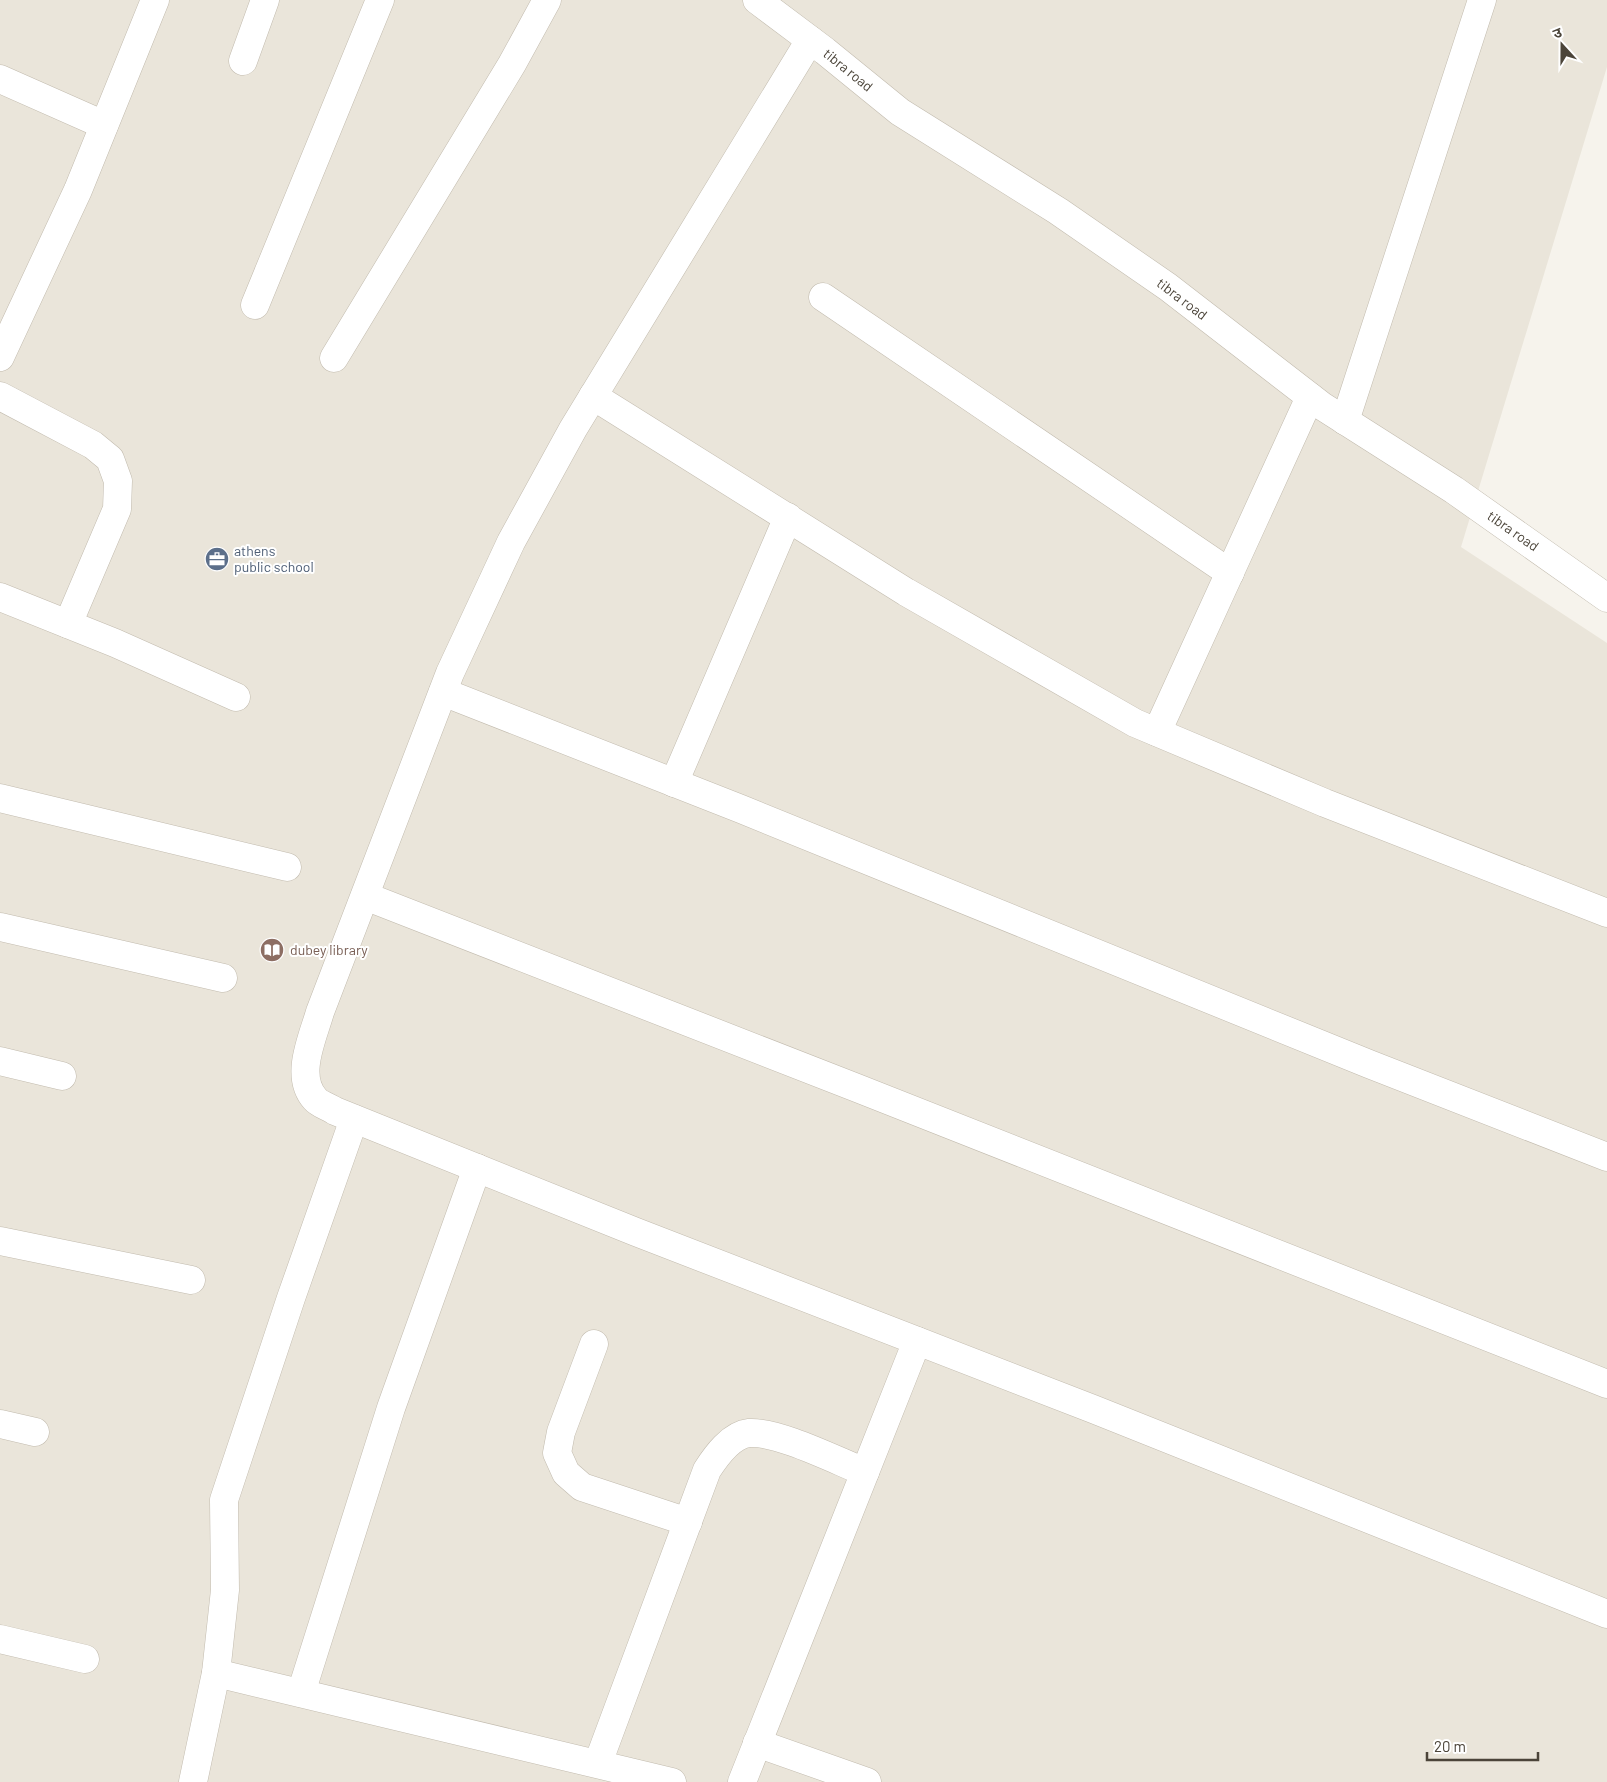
<svg xmlns="http://www.w3.org/2000/svg" width="1607" height="1782" font-family="Barlow,'Noto Sans Devanagari',sans-serif">
<style>
.residential{fill:#eae5da}
.lines{fill:none;stroke-linecap:round;stroke-linejoin:round}
.minor-casing{stroke:#c2bbae;stroke-width:29}
.minor{stroke:#fff;stroke-width:28}
.labels{text-anchor:middle;stroke-width:4;stroke-linejoin:round;paint-order:stroke}
.street-label{font-size:14px;fill:#4b4439;stroke:#fff}
.service-label{font-size:14px;fill:#4e5e75;stroke:#fff;text-anchor:start}
.education-label{font-size:14px;fill:#785e54;stroke:#fff;text-anchor:start}
</style>
<rect width="100%" height="100%" fill="#f6f3ec"/>
<!-- residential -->
<polygon class="residential" points="0,0 1607,0 1607,67 1461,547 1607,643 1607,1782 0,1782"/>
<g class="lines">
<!-- minor casing -->
<g class="minor-casing">
<g id="minor">
<polyline points="757,0 825,51 900,112 1058,211 1168,287 1322,406 1454,490 1607,598"/>
<path d="M810,40L573,429L511,542L450,673L320,1012C313,1037 294,1076 315,1099C319,1104 329,1107 335,1111L636,1232L1093,1409L1607,1614"/>
<polyline points="243,61 265,0"/>
<polyline points="0,79 104,125"/>
<polyline points="823,297 1230,573"/>
<polyline points="255,305 380,0"/>
<polyline points="0,357 78,190 155,0"/>
<polyline points="334,358 512,64 547,0"/>
<polyline points="0,396 93,445 110,459 118,481 117,509 68,624"/>
<polyline points="593,396 906,592 1135,723 1325,803 1607,913"/>
<polyline points="1345,421 1482,0"/>
<polyline points="0,597 115,643 236,697"/>
<polyline points="443,692 741,809 1369,1064 1607,1157"/>
<polyline points="1157,732 1310,397"/>
<polyline points="674,783 788,517"/>
<polyline points="0,798 287,867"/>
<polyline points="365,896 857,1088 1607,1384"/>
<polyline points="0,927 223,978"/>
<polyline points="0,1061 62,1076"/>
<polyline points="0,1241 191,1280"/>
<polyline points="594,1344 561,1432 557,1453 566,1473 582,1487 688,1522"/>
<polyline points="0,1424 35,1432"/>
<polyline points="0,1639 85,1659"/>
<polyline points="216,1673 672,1782"/>
<polyline points="301,1693 391,1408 477,1168"/>
<polyline points="757,1743 867,1782"/>
<path d="M598,1763L707,1470C716,1456 731,1435 749,1433C778,1431 837,1461 865,1472"/>
<polyline points="193,1782 216,1673 225,1590 224,1500 291,1298 354,1119"/>
<polyline points="742,1782 917,1341"/>
</g>
</g>
<!-- minor -->
<use href="#minor" class="minor"/>
</g>
<!-- icons -->
<defs>
<g id="office-disc" transform="scale(1.25)"><circle r="9.5" fill="#5c6f8a" stroke="#fff"/><path d="M-6-3h4V-5.5h4V-3h4V5H-6ZM-1-4.5V-3h2v-1.5ZM-6 0V1H6V0Z" fill="#fff"/></g>
<g id="library-disc" transform="scale(1.25)"><circle r="9.5" fill="#8d6e63" stroke="#fff"/><path d="M-6-4Q-3-5.5-.7-3.5V5Q-3 3-6 4ZM6-4Q3-5.5 .7-3.5V5Q3 3 6 4Z" fill="#fff"/></g>
</defs>
<g fill-rule="evenodd">
<use href="#office-disc" x="217" y="559"/>
<use href="#library-disc" x="272" y="950"/>
</g>
<g class="labels">
<!-- street labels -->
<g class="street-label">
<text transform="translate(848 70) rotate(39)" y="5">tibra road</text>
<text transform="translate(1182 299) rotate(37)" y="5">tibra road</text>
<text transform="translate(1513 531) rotate(35)" y="5">tibra road</text>
</g>
<!-- service labels -->
<g class="service-label">
<text x="234" y="556">athens<tspan x="234" dy="16">public school</tspan></text>
</g>
<!-- education labels -->
<g class="education-label">
<text x="290" y="955">dubey library</text>
</g>
</g>
<!-- north arrow -->
<g transform="translate(1562 45) rotate(339)" stroke="#ffffff" stroke-width="4" paint-order="stroke">
<path d="M0-4L9 19L0 12L-9 19Z" fill="#4b4439"/>
<text y="-8" font-size="14" font-weight="bold" text-anchor="middle" fill="#4b4439">उ</text>
</g>
<!-- scale -->
<path d="M1427 1752v8h111v-8" fill="none" stroke="#4b4439" stroke-width="2.5"/>
<text x="1434" y="1752" font-size="15" fill="#4b4439" stroke="#ffffff" stroke-width="4" paint-order="stroke">20 m</text>
</svg>
